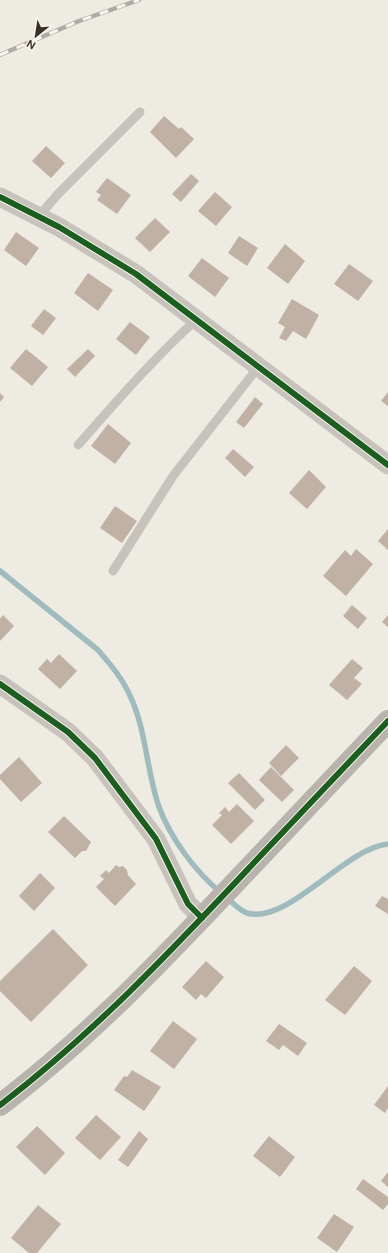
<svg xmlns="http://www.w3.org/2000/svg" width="388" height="1253" font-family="'DM Sans',sans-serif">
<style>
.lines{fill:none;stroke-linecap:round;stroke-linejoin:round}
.stream{stroke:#a0bbbe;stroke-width:5.5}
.building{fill:#c1b1a5}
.lane{stroke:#c7c2bc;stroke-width:9}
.street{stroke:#c7c2bc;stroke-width:19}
.secondary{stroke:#b8b3ac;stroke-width:22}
.rail-casing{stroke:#afaba6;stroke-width:4.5}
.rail{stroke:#faf5eb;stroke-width:3;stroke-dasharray:9;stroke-linecap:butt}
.cycleway-casing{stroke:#faf5eb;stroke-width:8}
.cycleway{stroke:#1b5e20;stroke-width:6}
</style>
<rect width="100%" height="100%" fill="#eeebe3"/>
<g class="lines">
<!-- stream -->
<g class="stream">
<path d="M0,571L98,650C111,665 123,679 131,698C146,730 147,773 159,807C171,839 195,871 221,893"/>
<path d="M227,898C233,903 240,911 247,913C288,925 345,848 388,844"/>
</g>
</g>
<!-- building -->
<g class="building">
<polygon points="164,116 179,129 181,127 194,139 176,158 150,132"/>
<polygon points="46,146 65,163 51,178 32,161"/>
<polygon points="191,174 199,181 181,202 172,194"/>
<polygon points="107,178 131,195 117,214 97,200 101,195 96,192"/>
<polygon points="215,192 232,207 216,226 198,211"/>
<polygon points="155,218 170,232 150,252 135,238"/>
<polygon points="16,232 39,248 26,266 4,250"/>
<polygon points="239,236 258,248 247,266 228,253"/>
<polygon points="285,244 305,261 288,284 267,268"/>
<polygon points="202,258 229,278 215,297 188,276"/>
<polygon points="349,264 373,281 358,301 334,284"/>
<polygon points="88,273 113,290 98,311 74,293"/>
<polygon points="292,299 319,315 306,339 293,331 286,341 279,338 285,327 278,323"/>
<polygon points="44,309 56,318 43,335 31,326"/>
<polygon points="130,322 150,337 136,355 116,339"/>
<polygon points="26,349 48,367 32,386 10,368"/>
<polygon points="88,349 95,356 75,377 67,369"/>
<polygon points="388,392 388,406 381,401"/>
<polygon points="0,393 4,397 0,402"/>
<polygon points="255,397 263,404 244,428 236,422"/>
<polygon points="108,424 131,443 115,464 91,446"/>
<polygon points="233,449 254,467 245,477 225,458"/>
<polygon points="309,470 326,487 307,509 289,493"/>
<polygon points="115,506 137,521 122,543 100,528"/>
<polygon points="388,529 388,550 378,541"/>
<polygon points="356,549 373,564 346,596 323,576 345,550 351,556"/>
<polygon points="352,605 367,618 358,629 343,616"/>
<polygon points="3,615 14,626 0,641 0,619"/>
<polygon points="388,615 388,627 382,622"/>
<polygon points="59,654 77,671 60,689 38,669 47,659 51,663"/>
<polygon points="352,659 363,668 354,678 362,684 347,700 329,685"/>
<polygon points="286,745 299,758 281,776 269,763"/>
<polygon points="19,757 42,783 21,802 0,779 0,775"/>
<polygon points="271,767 294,790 282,802 259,780"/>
<polygon points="239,773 265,800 255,810 228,783"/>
<polygon points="237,804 254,821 231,844 212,825 222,815 219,813 225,807 229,812"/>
<polygon points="64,816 91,842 86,851 82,851 75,858 48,832"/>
<polygon points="116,865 119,867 123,866 127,870 128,875 136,884 115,906 96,887 104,879 100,876 106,870 109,873"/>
<polygon points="40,873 55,888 34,911 19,896"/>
<polygon points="382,896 388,899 388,914 375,906"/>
<polygon points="53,929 88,965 31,1022 0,991 0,981"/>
<polygon points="206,961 224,977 206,998 201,994 196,1000 182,987"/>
<polygon points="354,966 372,981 345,1015 325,1000"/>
<polygon points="173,1021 197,1039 174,1069 150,1051"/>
<polygon points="279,1024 307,1043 298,1056 283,1045 279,1050 266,1041"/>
<polygon points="132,1070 161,1087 144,1111 114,1090 124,1076 127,1077"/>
<polygon points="388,1086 388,1108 385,1113 374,1105"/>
<polygon points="96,1115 121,1137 100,1160 75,1138"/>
<polygon points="37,1126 65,1153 45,1175 16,1147"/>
<polygon points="139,1131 148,1139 128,1167 118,1160"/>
<polygon points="269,1136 295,1157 280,1177 253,1156"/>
<polygon points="388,1172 388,1187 381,1181"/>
<polygon points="363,1179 388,1197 388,1204 383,1210 356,1189"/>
<polygon points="38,1205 61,1224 37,1253 29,1253 11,1238"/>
<polygon points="334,1214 354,1227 337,1252 317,1238"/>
</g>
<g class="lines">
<!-- lane -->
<g class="lane">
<polyline points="39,216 58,194 140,112"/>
<path d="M78,445C116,402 154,358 197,319"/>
<polyline points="113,571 173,476 259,366"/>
</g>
<!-- street -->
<g class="street">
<polyline points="0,197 59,227 136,274 388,465"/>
<polyline points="0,684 68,732 95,758 156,839 188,904 202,918"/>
</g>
<!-- secondary -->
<path class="secondary" d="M0,1105C92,1035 170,952 249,868C295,819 342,770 388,721"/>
<!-- rail casing -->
<g class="rail-casing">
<polyline id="rail" points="0,55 79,21 139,0"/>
</g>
<!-- rail -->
<use href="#rail" class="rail"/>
<!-- cycleway casing -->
<g class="cycleway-casing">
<g id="cycleway">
<polyline points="0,197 59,227 136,274 388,465"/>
<polyline points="0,684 68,732 95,758 156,839 188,904 202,918"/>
<path d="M0,1105C92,1035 170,952 249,868C295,819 342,770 388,721"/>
</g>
</g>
<!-- cycleway -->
<use href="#cycleway" class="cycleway"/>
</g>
<!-- north arrow -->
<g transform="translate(36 36) rotate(210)" stroke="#faf5eb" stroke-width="3" paint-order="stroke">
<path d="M0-3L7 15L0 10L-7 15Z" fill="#38302a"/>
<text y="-6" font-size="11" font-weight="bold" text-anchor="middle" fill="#38302a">N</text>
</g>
</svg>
